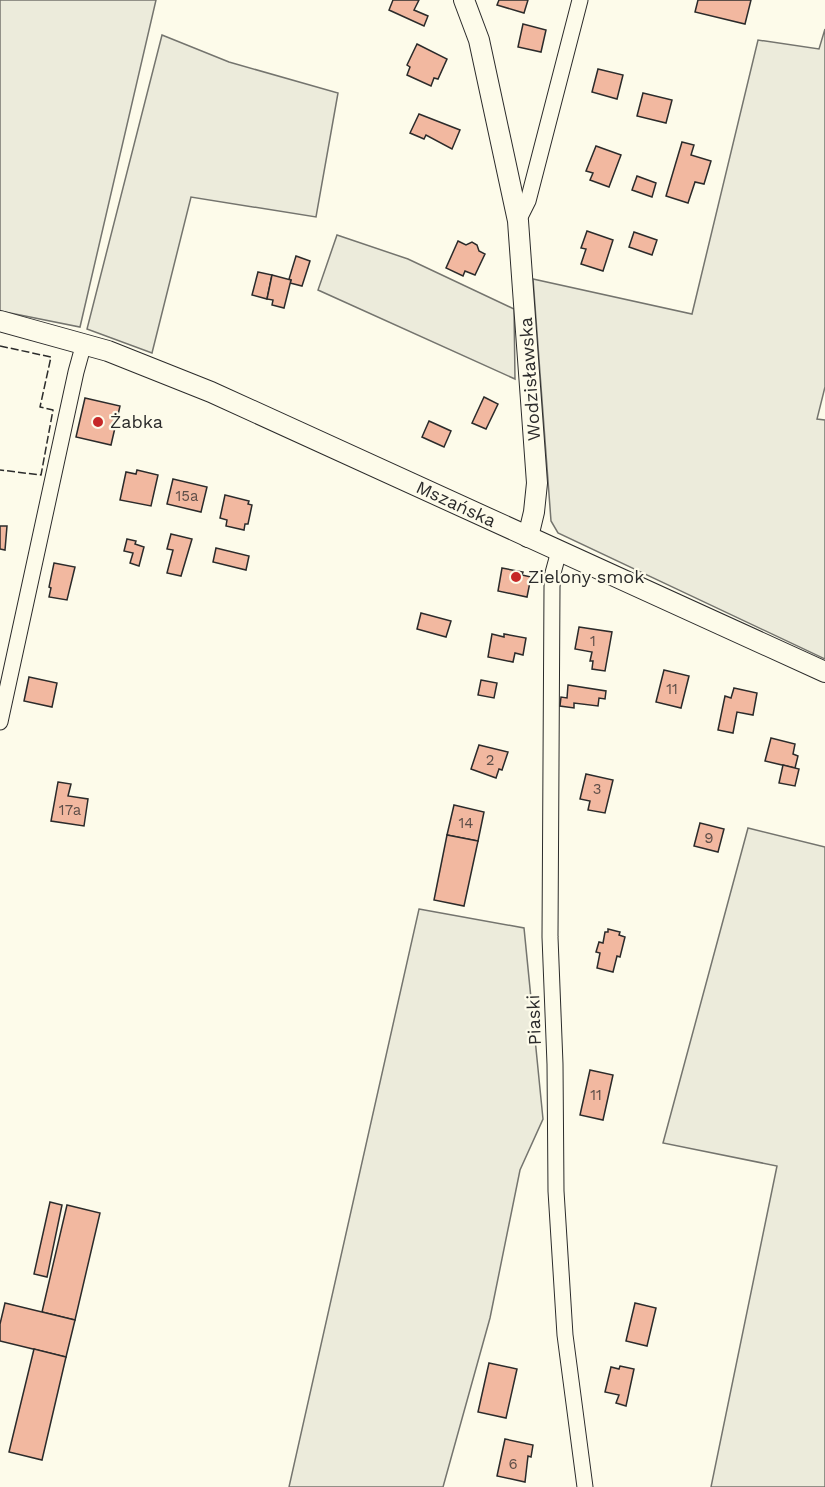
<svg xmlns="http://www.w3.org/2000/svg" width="825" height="1487" font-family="'Work Sans',sans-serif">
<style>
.green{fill:#ecebdb;stroke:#74746e;stroke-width:1.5}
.building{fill:#f2b8a0;stroke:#2b2b2b;stroke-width:1.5}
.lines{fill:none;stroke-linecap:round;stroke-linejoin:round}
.minor-casing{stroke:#2b2b2b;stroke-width:17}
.tertiary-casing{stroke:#2b2b2b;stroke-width:22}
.minor{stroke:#fdfbea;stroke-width:15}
.tertiary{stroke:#fdfbea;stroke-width:20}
.fence{stroke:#2b2b2b;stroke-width:1.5;stroke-dasharray:8 3;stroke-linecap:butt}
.poi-dot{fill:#c62828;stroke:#fdfbea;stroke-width:2}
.labels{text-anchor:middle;stroke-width:4.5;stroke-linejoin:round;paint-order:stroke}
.number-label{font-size:15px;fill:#5d4e48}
.street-label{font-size:18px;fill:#2b2b2b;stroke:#fdfbea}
.poi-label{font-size:18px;fill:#2b2b2b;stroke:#fdfbea;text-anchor:start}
</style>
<rect width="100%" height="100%" fill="#fdfbea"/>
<!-- green -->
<g class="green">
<polygon points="0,0 156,0 80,327 0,311"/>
<polygon points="825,29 825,387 817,419 825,420 825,659 558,533 551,521 533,279 692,314 758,40 819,49"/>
<polygon points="162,35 229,62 338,93 316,217 191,197 152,353 87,329"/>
<polygon points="337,235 408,259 514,309 515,379 318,290"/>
<polygon points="748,828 825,847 825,1487 711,1487 777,1166 663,1143"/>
<polygon points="419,909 524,928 543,1119 520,1170 490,1318 443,1487 289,1487"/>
</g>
<!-- building -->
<g class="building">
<polygon points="393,0 419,0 414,10 428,16 424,26 389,10"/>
<polygon points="499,0 528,0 524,13 497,5"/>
<polygon points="698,0 751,0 745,24 695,12"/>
<polygon points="523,24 546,30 541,52 518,47"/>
<polygon points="417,44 447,59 438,79 434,78 431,86 407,75 410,67 407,65"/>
<polygon points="598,69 623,75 617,99 592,92"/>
<polygon points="643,93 672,100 666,123 637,116"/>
<polygon points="419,114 460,130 452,149 426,135 424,139 410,133"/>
<polygon points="682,142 694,145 691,155 711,161 704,184 695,182 688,203 666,196"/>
<polygon points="596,146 621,155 609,187 590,180 593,173 586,171"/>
<polygon points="637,176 656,183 652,197 632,190"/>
<polygon points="587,231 613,240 603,271 581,264 586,249 581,248"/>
<polygon points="634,232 657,240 652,255 629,247"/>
<polygon points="458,241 466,245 472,242 477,245 479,251 485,254 475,275 465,271 463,276 446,268"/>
<polygon points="296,256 310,261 302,286 290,283 291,280 289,279"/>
<polygon points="258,272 272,275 267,299 252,295"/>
<polygon points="272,275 291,280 284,308 272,305 273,300 267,299"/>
<polygon points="484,397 498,404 486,429 472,423"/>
<polygon points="85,398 120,406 111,445 76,437"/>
<polygon points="429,421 451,431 444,447 422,437"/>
<polygon points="137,470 158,475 151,506 120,500 126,472 136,474"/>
<polygon points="173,479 207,487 201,512 167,504"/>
<polygon points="225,495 249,501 248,504 252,505 248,524 245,524 244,530 226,526 227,520 220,518"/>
<polygon points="0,526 7,526 5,550 0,549"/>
<polygon points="171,534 192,539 181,576 167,573 173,550 167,549"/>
<polygon points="127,539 136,541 135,544 144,547 139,566 130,563 133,553 124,551"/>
<polygon points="216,548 249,556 246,570 213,562"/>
<polygon points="54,563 75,567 67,600 49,597 51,588 49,587"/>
<polygon points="502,568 523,572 522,575 531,577 527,597 498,591"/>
<polygon points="421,613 451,621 446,637 417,629"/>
<polygon points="579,627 612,632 605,671 592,669 593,661 590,661 592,652 575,649"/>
<polygon points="492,634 504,637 504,634 526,638 523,655 515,653 513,662 488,657"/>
<polygon points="664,670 689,676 681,708 656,702"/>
<polygon points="29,677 57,683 52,707 24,701"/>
<polygon points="481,680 497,683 494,698 478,695"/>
<polygon points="568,685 606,691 605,699 599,698 598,706 574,703 574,708 560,706 561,697 567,698"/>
<polygon points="734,688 757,693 753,715 737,712 733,733 718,730 725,696 731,698"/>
<polygon points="771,738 795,744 793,754 798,756 795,768 765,761"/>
<polygon points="479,745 508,752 502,770 499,769 496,778 471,769"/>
<polygon points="783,765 799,769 795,786 779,783"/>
<polygon points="586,774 613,780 605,813 588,810 590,801 580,799"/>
<polygon points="58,782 71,784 68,796 88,799 84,826 51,821"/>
<polygon points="454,805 484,812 478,841 447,835"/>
<polygon points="700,823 724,829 718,852 694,846"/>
<polygon points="447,835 478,841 464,906 434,900"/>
<polygon points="608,929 620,932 619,935 625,937 620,957 617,956 613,972 597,968 600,953 596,952 599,942 603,943 605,932 608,932"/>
<polygon points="590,1070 613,1075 603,1120 580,1115"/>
<polygon points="50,1202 62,1205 47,1277 34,1274"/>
<polygon points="67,1205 100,1213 75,1320 42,1312"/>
<polygon points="5,1303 75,1320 66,1357 0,1341 0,1324"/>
<polygon points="635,1303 656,1308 647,1346 626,1341"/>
<polygon points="34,1349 66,1357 42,1460 9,1452"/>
<polygon points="489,1363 517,1369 506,1418 478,1412"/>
<polygon points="620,1366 634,1369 626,1406 616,1403 619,1395 605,1392 611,1367 619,1369"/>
<polygon points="505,1439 533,1445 531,1457 528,1456 525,1482 497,1476"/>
</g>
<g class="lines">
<!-- minor casing -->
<g class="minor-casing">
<g id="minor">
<polyline points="518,221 528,201 580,0"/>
<polyline points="559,551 553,573 552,587 550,937 555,1064 556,1191 565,1335 585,1487"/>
<polyline points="0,722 76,372 84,343"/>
</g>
</g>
<!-- tertiary casing -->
<g class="tertiary-casing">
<g id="tertiary">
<polyline points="464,0 479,40 518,221 537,483 534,512 528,537"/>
<polyline points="0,321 108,351 211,392 825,672"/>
</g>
</g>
<!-- minor -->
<use href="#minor" class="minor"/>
<!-- tertiary -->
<use href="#tertiary" class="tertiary"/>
<!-- fence -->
<polyline class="fence" points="0,346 51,357 40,407 53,410 41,475 0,470"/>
</g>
<!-- markers -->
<g class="poi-dot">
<circle cx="98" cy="422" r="6"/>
<circle cx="516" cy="577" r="6"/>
</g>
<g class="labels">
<!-- number labels -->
<g class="number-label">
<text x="187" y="501">15a</text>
<text x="593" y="646">1</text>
<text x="672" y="694">11</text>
<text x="490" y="765">2</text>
<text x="597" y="794">3</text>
<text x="70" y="815">17a</text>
<text x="466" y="828">14</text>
<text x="709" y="843">9</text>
<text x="596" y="1100">11</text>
<text x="513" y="1469">6</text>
</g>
<!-- street labels -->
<g class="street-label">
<text transform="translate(530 379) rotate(-94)" y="6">Wodzisławska</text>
<text transform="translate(456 504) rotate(25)" y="6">Mszańska</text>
<text transform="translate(534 1020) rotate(-92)" y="6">Piaski</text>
</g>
<!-- poi labels -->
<g class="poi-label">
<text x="110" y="428">Żabka</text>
<text x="528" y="583">Zielony smok</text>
</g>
</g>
</svg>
